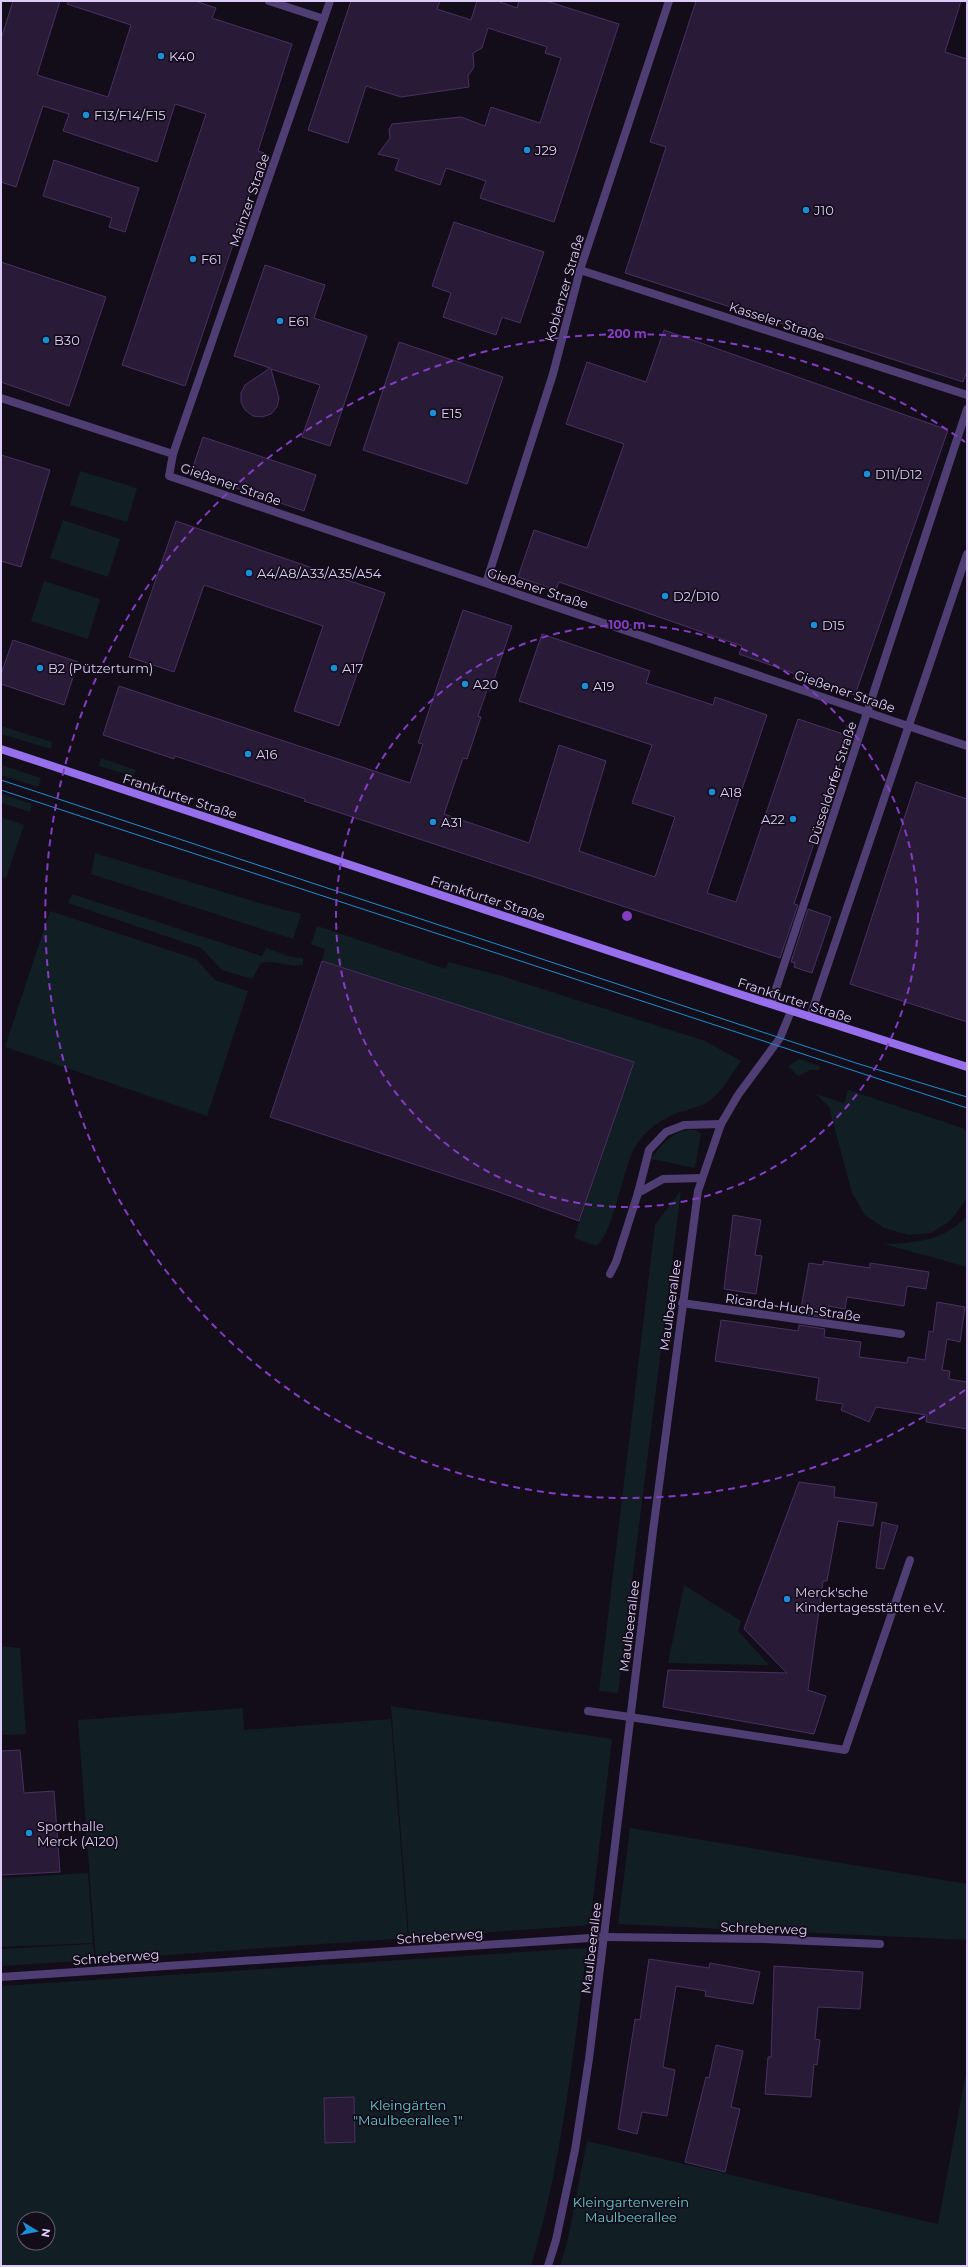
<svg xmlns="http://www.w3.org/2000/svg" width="968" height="2267" font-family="Montserrat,sans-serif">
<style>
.green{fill:#111e23;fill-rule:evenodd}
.building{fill:#291b38;stroke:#483061}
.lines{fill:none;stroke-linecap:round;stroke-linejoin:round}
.service{stroke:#4f3e73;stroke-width:8}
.minor{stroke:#4f3e73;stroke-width:8}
.secondary{stroke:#966fec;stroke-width:8}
.tram{stroke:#1b8ed5;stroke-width:1}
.ring{fill:none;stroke:#853cc5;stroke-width:2;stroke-dasharray:7 5}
.poi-dot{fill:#1b8ed5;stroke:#130d1a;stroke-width:1.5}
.labels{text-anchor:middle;stroke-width:3.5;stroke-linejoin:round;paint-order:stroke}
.poi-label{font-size:13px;fill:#deccf8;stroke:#130d1a;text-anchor:start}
.street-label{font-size:13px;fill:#deccf8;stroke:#130d1a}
.park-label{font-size:13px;fill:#63cace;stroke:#130d1a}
.centre{fill:#853cc5;stroke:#130d1a;stroke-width:2}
.ring-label{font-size:12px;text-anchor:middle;font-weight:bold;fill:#853cc5;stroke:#130d1a;stroke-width:3.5;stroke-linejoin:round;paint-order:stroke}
</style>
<rect width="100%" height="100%" fill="#130d1a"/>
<!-- green -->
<g class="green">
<polygon points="80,471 137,488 127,522 70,505"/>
<polygon points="63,520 120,539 108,577 50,558"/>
<polygon points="44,581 100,599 88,639 31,621"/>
<polygon points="1,726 52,742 51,749 1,734"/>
<polygon points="101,758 136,770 133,776 99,766"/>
<polygon points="1,765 41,778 38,787 1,775"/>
<polygon points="1,794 32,804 30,812 1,803"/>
<polygon points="1,817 24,825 6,878 1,877"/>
<polygon points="95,853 259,903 301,914 293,939 91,874"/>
<path d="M72,894L262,956L266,948L291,957L303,958V965C289,968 276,960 261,963L252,979L222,970L201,948L68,903Z"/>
<polygon points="50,911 196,959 215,980 248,991 207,1116 5,1047"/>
<path d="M317,926L446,969L448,962L502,976L705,1041L741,1061C731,1075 722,1092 708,1102C700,1107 689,1109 680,1112C661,1119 645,1130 635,1147C623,1167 613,1236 596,1246L574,1238L634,1062L322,961L325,949L311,944Z"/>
<polygon points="799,1059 820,1066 819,1070 810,1070 798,1076 788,1066"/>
<polygon points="848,1090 965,1129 967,1135 966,1200 950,1221 931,1233 909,1235 884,1228 865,1215 852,1193 829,1107 816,1094 844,1103"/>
<path d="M695,1130L701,1134L695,1168L651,1159C661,1144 676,1128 695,1130Z"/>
<polygon points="681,1190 618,1693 599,1691 655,1225"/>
<path d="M967,1216V1267L884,1244C916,1243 944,1241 967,1216Z"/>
<polygon points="684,1585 741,1621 738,1631 769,1665 668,1663"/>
<polygon points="1,1646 20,1648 26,1734 1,1735"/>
<polygon points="391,1706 612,1739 590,1925 409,1938"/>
<polygon points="243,1708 244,1730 391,1719 408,1938 96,1960 78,1720"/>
<polygon points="630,1828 967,1884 967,1940 618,1924"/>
<polygon points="88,1873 93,1943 1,1947 1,1878"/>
<polygon points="93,1944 95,1960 1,1966 1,1949"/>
<path d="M587,1948C573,2055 562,2163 531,2266H1V1986ZM24,2219H48V2243H24Z"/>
<polygon points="967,2067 967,2266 560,2266 567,2243 587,2141 938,2224"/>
</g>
<!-- building -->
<g class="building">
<polygon points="13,1 60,1 37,75 108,97 131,25 67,4 68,1 195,1 216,8 212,18 292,44 258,151 264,153 185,386 122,365 206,114 175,104 157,162 63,131 69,114 43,106 16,187 1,182 1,39"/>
<polygon points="351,1 440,1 437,9 471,20 477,1 497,1 517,8 519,1 546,1 619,24 554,222 480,198 486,181 446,168 440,185 395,170 399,159 378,154 390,138 389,130 392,124 461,117 485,126 491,107 540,123 561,58 545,53 547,47 488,28 482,48 473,53 474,67 468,76 469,87 401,97 366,86 348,143 308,130"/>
<polygon points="696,1 961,1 945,52 967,59 967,371 963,382 625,273 666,147 650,142"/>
<polygon points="54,160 139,188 125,232 109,227 112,218 43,196"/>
<polygon points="454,222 544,252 520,323 502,317 496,335 443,317 451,293 432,286"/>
<polygon points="1,262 106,297 69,406 1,382"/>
<polygon points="265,265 325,285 314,318 367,336 330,446 302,437 320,385 271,369 279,398 277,407 271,414 262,417 253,416 245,410 241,402 241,393 245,385 270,368 234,356"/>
<polygon points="664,330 948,430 855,695 739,654 742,646 559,582 556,590 518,577 534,530 587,548 624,444 566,424 587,362 646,382"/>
<polygon points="399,342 503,377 467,484 363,450"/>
<polygon points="203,437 316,475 304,511 191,473"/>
<polygon points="1,455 50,470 21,567 1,561"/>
<polygon points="176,521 385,593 339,726 294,711 323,626 204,585 174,672 129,657"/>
<polygon points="463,610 512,626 490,691 487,690 478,716 481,717 467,759 463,758 444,814 529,843 559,745 606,761 579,851 655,877 675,817 632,803 652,745 519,701 542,634 650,671 646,683 713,705 715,697 767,715 707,893 736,902 798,719 849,736 794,904 798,905 780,958 304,801 305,799 175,756 174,759 103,735 119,686 410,783 423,744 418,743"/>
<polygon points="13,640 78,662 64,705 1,684 1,674"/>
<polygon points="916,782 967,799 967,1022 850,984"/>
<polygon points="808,909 831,917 812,973 794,967 795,963 791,962"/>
<polygon points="322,961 634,1062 579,1221 496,1191 270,1117"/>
<polygon points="733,1215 761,1220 755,1255 762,1256 756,1294 724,1289"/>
<polygon points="823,1261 870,1268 870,1263 929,1272 926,1289 907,1286 904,1306 847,1297 845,1309 828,1306 826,1318 800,1314 809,1263 823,1265"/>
<polygon points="937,1302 965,1307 960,1342 947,1339 942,1370 950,1371 949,1379 967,1382 967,1429 926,1422 927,1415 876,1407 869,1422 841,1410 843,1404 816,1400 819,1378 715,1361 721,1320 798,1331 799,1325 825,1329 824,1337 861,1342 859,1357 907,1363 908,1357 925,1360 929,1331 933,1332"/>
<polygon points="799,1482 835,1487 834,1497 877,1503 873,1526 838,1521 827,1581 823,1581 808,1690 826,1696 814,1734 663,1707 668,1670 787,1673 744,1629"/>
<polygon points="882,1522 898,1526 884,1569 876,1568"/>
<polygon points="20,1750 24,1793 54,1791 60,1872 1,1875 1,1751"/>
<polygon points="649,1959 709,1968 710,1963 760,1972 753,2004 705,1996 706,1991 676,1986 663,2067 675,2070 667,2116 642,2112 637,2134 618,2129 635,2019 640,2020"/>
<polygon points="774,1966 863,1972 860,2009 818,2007 815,2039 820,2040 817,2065 814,2064 811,2097 765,2094 768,2057 771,2057"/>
<polygon points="716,2045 743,2051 731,2107 740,2109 725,2172 685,2162 706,2077 709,2078"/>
<polygon points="354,2097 355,2142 325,2143 324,2098"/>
</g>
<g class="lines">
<!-- service -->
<g class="service">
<polyline points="269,1 324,19"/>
<polyline points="330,1 173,454 169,476 967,746"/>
<polyline points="580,270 967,395"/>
<polyline points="1,398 173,454"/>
<polyline points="486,583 553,374 580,270 669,1"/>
<polyline points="771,1004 967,409"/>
<polyline points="810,1017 967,554"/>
<polyline points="638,1193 663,1179 702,1178"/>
<polyline points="610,1274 616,1262 638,1193 649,1150 666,1132 684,1125 721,1124"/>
<polyline points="588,1711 630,1717"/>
<polyline points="1,1977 605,1937"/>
</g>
<!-- minor -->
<g class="minor">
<polyline points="682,1303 901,1334"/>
<polyline points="630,1717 845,1750 910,1560"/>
<polyline points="605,1937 764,1939 880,1944"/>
<polyline points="548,2266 556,2240 575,2150 589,2059 653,1531 698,1191 721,1124 738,1095 780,1038 791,1011"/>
</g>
<!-- secondary -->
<polyline class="secondary" points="1,749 733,992 967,1067"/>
<!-- tram -->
<g class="tram">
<polyline points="1,780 856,1063 967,1097"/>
<polyline points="1,790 967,1108"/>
</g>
</g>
<!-- distance rings -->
<g class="ring">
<circle cx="627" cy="916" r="291"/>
<path d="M965 1390A582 582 0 1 1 965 442"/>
</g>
<!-- markers -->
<g class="poi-dot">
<circle cx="161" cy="56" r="4"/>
<circle cx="86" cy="115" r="4"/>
<circle cx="527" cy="150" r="4"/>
<circle cx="806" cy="210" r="4"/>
<circle cx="193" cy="259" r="4"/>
<circle cx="280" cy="321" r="4"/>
<circle cx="46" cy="340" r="4"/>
<circle cx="433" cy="413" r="4"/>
<circle cx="867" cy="474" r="4"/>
<circle cx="249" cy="573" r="4"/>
<circle cx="665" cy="596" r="4"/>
<circle cx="814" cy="625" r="4"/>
<circle cx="40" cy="668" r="4"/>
<circle cx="334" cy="668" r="4"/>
<circle cx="465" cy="684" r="4"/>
<circle cx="585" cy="686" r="4"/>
<circle cx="248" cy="754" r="4"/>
<circle cx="712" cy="792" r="4"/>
<circle cx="793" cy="819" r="4"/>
<circle cx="433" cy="822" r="4"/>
<circle cx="787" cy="1599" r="4"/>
<circle cx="29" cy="1833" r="4"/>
</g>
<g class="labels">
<!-- poi labels -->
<g class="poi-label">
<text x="169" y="61">K40</text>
<text x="94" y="120">F13/F14/F15</text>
<text x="535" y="155">J29</text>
<text x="814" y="215">J10</text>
<text x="201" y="264">F61</text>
<text x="288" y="326">E61</text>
<text x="54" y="345">B30</text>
<text x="441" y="418">E15</text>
<text x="875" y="479">D11/D12</text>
<text x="257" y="578">A4/A8/A33/A35/A54</text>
<text x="673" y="601">D2/D10</text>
<text x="822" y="630">D15</text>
<text x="48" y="673">B2 (Pützerturm)</text>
<text x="342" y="673">A17</text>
<text x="473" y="689">A20</text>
<text x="593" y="691">A19</text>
<text x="256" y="759">A16</text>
<text x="720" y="797">A18</text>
<text x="785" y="824" text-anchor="end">A22</text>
<text x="441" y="827">A31</text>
<text x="795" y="1597">Merck'sche<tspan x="795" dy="15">Kindertagesstätten e.V.</tspan></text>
<text x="37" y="1831">Sporthalle<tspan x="37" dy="15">Merck (A120)</tspan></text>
</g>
<!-- street labels -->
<g class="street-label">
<text transform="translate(249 200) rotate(-71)" y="5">Mainzer Straße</text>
<text transform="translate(564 288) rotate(-74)" y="5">Koblenzer Straße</text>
<text transform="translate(777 321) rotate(18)" y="5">Kasseler Straße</text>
<text transform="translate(231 484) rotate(19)" y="5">Gießener Straße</text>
<text transform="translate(538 588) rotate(18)" y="5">Gießener Straße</text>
<text transform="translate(845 691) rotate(19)" y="5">Gießener Straße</text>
<text transform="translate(832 783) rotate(-72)" y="5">Düsseldorfer Straße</text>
<text transform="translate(180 796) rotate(18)" y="5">Frankfurter Straße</text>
<text transform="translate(488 898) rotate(18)" y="5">Frankfurter Straße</text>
<text transform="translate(795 1000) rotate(18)" y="5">Frankfurter Straße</text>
<text transform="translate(670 1305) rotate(-82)" y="5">Maulbeerallee</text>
<text transform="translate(793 1307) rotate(8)" y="5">Ricarda-Huch-Straße</text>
<text transform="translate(629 1626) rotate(-83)" y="5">Maulbeerallee</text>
<text transform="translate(764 1928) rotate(2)" y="5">Schreberweg</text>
<text transform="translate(440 1936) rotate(-4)" y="5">Schreberweg</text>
<text transform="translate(591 1948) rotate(-83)" y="5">Maulbeerallee</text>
<text transform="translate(116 1957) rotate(-4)" y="5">Schreberweg</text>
</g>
<!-- park labels -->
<g class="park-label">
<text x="408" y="2110">Kleingärten<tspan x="408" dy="15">"Maulbeerallee 1"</tspan></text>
<text x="631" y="2207">Kleingartenverein<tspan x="631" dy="15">Maulbeerallee</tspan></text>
</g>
</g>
<circle cx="627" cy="916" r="6" class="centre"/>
<g class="ring-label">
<text x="627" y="338">200 m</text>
<text x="627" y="629">100 m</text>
</g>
<!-- border -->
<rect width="968" height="2267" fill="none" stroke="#deccf8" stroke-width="4"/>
<!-- north arrow -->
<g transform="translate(36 2231) rotate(100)"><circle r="19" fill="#130d1a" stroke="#645973"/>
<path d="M0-3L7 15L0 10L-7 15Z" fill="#1b8ed5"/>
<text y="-6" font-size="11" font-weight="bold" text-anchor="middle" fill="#deccf8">N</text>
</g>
</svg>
